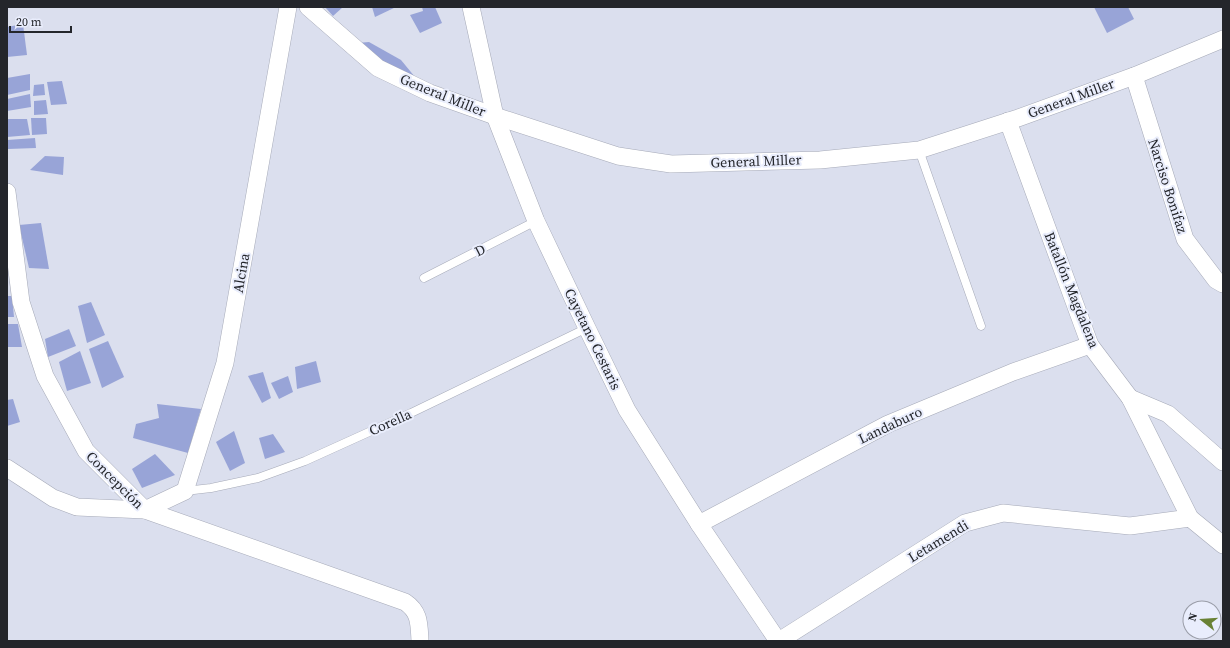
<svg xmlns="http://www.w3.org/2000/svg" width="1230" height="648" font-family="'Source Serif 4',serif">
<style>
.building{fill:#98a4d7}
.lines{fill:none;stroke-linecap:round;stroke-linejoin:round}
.service-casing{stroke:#a6aab8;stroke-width:9}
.minor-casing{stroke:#a6aab8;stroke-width:18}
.service{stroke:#fff;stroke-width:8}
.minor{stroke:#fff;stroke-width:17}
.labels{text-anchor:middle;stroke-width:4;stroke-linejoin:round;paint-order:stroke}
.street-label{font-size:14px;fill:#24262b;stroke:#e9edfc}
</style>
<rect width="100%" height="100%" fill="#dbdfee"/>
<!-- building -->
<g class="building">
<polygon points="325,7 343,7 333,16"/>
<polygon points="372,7 396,7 375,17"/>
<polygon points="422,7 435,7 442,23 420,33 410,15 423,11"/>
<polygon points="1094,7 1128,7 1134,19 1107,33"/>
<polygon points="23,24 27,55 7,57 7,27"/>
<polygon points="369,42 401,60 415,77 402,79 357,43"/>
<polygon points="30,74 30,90 7,95 7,78"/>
<polygon points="62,81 67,104 51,105 47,82"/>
<polygon points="44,84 45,95 33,96 34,85"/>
<polygon points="30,94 31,107 7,111 7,99"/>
<polygon points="46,100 48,114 34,115 34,101"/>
<polygon points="31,118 46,118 47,134 32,135"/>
<polygon points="7,119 27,119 30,135 7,137"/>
<polygon points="35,138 36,148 8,149 7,140"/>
<polygon points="45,156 64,157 63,175 30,170"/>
<polygon points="41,223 49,269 29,268 19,225"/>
<polygon points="7,296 12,296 14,317 7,317"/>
<polygon points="91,302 105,335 87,343 78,306"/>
<polygon points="7,324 18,324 22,347 7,347"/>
<polygon points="69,329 76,346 48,357 45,339"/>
<polygon points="108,341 124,377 102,388 89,349"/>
<polygon points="80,351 91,383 67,391 59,362"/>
<polygon points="316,361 321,382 297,389 295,367"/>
<polygon points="263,372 271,398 262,403 248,376"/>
<polygon points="288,376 293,392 279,399 271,383"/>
<polygon points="13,399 20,422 7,426 7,400"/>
<polygon points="157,404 201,409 188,453 133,438 136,424 159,418"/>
<polygon points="234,431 245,463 230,471 216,442"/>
<polygon points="273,434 285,452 265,459 259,438"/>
<polygon points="155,454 175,475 142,488 132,469"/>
</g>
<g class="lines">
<!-- service casing -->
<g class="service-casing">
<g id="service">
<polyline points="919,150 981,326"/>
<polyline points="424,278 536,221"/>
<polyline points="185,491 211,488 258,478 305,461 411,413 587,328"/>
</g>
</g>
<!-- minor casing -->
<g class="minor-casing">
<g id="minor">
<polyline points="308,7 378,68 430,93 495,116 618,156 671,164 820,160 919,150 1018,118 1134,76 1223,39"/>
<polyline points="471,7 495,116 536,221 587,328 627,410 699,524 778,641"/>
<polyline points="1134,76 1185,239 1216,280 1223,284"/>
<polyline points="1008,121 1090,345 1130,398 1190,518 1223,545"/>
<path d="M7,192L21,302L45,376L86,451L145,510L405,602C420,612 419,624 420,641"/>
<polyline points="1130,398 1168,414 1223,462"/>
<polyline points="7,468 53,498 77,507 145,510 185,491 225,363 288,7"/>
<polyline points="699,524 888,424 1013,372 1090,345"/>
<polyline points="779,641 965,523 1003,513 1130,526 1190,518"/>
</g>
</g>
<!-- service -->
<use href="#service" class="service"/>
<!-- minor -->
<use href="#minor" class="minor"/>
</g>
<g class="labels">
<!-- street labels -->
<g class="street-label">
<text transform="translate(443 95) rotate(22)" y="5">General Miller</text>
<text transform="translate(1071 98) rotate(-20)" y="5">General Miller</text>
<text transform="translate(756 161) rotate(-2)" y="5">General Miller</text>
<text transform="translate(1168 186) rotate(72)" y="5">Narciso Bonifaz</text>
<text transform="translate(480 250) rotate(-27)" y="5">D</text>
<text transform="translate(241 273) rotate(-80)" y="5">Alcina</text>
<text transform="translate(1072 290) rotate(68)" y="5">Batallón Magdalena</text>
<text transform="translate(593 339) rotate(64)" y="5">Cayetano Cestaris</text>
<text transform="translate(390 422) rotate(-24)" y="5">Corella</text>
<text transform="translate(890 425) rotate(-25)" y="5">Landaburo</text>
<text transform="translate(115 480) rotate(45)" y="5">Concepción</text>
<text transform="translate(938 541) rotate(-31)" y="5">Letamendi</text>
</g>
</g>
<!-- border -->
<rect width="1230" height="648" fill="none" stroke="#24262b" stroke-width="16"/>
<!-- north arrow -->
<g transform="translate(1202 620) rotate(287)"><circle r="19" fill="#e9edfc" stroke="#9a9da8"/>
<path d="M0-3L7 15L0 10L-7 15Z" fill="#698134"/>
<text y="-6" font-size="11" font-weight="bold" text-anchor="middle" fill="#24262b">N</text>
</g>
<!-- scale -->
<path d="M10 26v6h61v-6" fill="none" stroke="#24262b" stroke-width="2"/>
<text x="16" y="26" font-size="12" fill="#24262b" stroke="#e9edfc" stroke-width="3" paint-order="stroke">20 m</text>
</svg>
